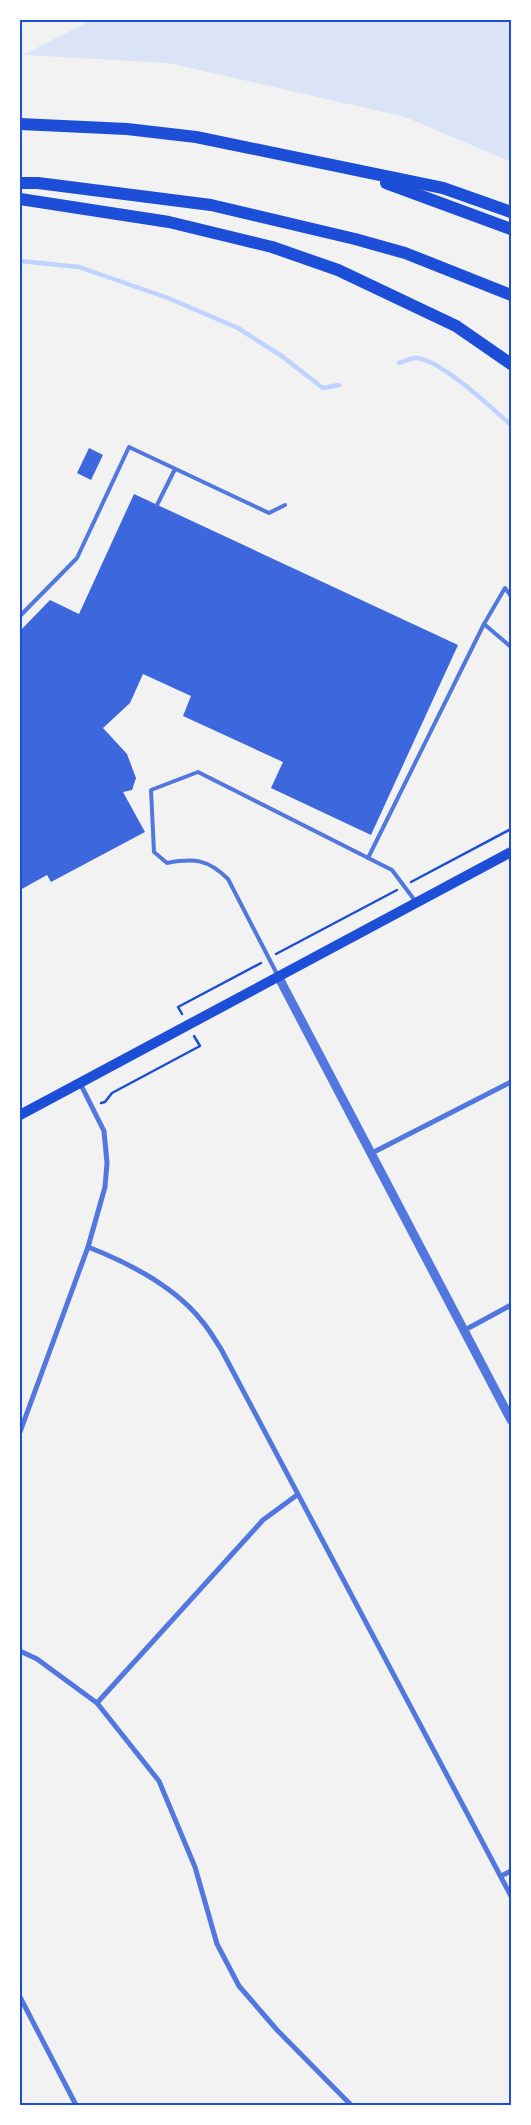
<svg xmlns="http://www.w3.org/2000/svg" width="531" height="2125" font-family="Karla,sans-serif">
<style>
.green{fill:#dbe4f7}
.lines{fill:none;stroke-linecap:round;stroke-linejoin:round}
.stream{stroke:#bfd3fe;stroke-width:4.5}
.building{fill:#3d67dc}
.path{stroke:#1d4ed8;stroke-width:2.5}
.service{stroke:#5277de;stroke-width:4}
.minor{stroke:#5277de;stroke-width:5}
.tertiary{stroke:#5277de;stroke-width:9}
.secondary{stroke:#1d4ed8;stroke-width:10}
.motorway{stroke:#1d4ed8;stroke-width:12}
.neatline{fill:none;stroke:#1d4ed8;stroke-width:2}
</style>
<rect width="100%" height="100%" fill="#f2f2f2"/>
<!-- green -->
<polygon class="green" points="92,20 511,20 511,162 405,117 168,63 23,55"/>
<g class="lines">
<!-- stream -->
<g class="stream">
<polyline points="20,261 79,267 168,298 238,328 283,357 323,388 339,385"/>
<path d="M399,363C403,362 409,359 414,358C437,356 493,409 511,425"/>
</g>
</g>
<!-- building -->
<g class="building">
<polygon points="89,448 103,455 91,480 77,473"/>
<polygon points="134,494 458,645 371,835 271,788 283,762 183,716 191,696 143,674 130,703 103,728 127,754 136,778 132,790 123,792 145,832 51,882 47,875 20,890 20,631 50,600 79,614"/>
</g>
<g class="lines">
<!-- path -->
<g class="path">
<polyline points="411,882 511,829"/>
<polyline points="276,954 397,890"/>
<polyline points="182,1014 178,1007 261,963"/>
<polyline points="101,1103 105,1102 112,1093 200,1046 194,1036"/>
</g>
<!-- service -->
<g class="service">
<polyline points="157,505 175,469"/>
<polyline points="20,616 77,558 129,447 269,513 285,505"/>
<polyline points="484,624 511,647"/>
<polyline points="368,858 484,624 505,588 511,596"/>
<path d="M278,976L228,879C208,859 194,858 167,863L154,852L151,790L198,772L392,870L416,902"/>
</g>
<!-- minor -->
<g class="minor">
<polyline points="370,1154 511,1082"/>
<path d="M88,1247C129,1263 173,1285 201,1320C209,1329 215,1340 221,1349L511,1896"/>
<polyline points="463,1331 511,1305"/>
<polyline points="20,1432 88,1247 105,1187 107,1163 104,1131 80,1083"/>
<polyline points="20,1651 37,1659 97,1703 159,1781 195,1867 217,1944 239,1986 277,2030 351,2105"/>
<polyline points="97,1703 263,1520 297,1495"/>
<polyline points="501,1876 511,1871"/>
<polyline points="20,1997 76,2105"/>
</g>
<!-- tertiary -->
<polyline class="tertiary" points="278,976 511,1420"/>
<!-- secondary -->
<polyline class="secondary" points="20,1115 511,852"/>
<!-- motorway -->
<g class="motorway">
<polyline points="20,124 127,129 196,137 443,188 511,212"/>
<polyline points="20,183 38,183 211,205 355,239 405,253 511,295"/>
<polyline points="386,183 511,229"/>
<polyline points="20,199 169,222 272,247 338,270 456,326 511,364"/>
</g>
</g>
<!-- border -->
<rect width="531" height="2125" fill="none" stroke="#ffffff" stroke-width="42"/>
<rect x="21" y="21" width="489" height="2083" class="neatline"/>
</svg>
